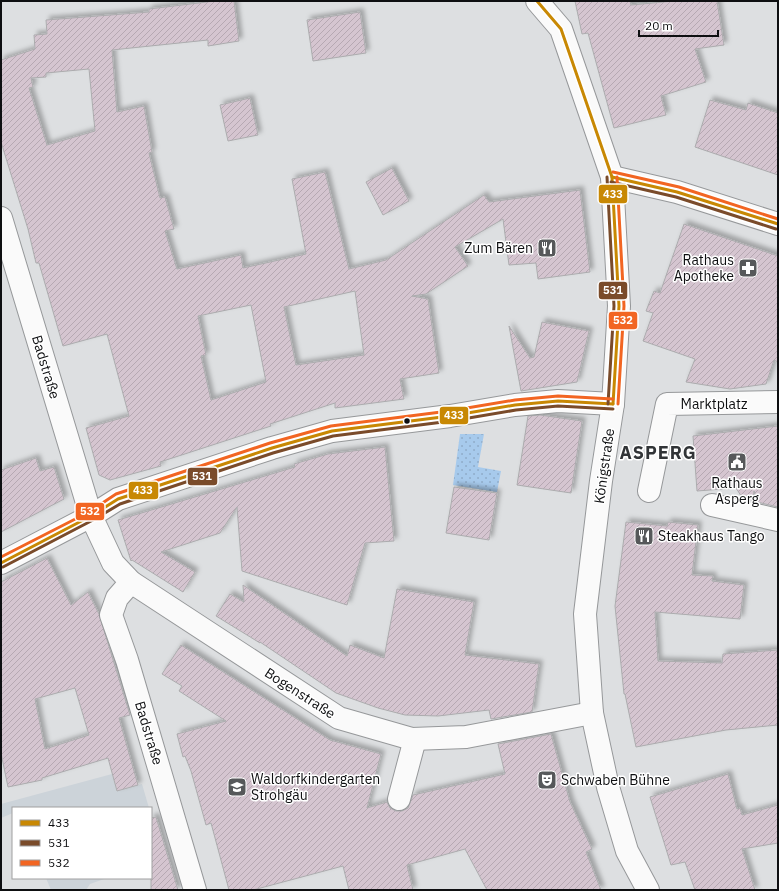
<svg xmlns="http://www.w3.org/2000/svg" width="779" height="891" font-family="'IBM Plex Sans',sans-serif">
<style>
.built{fill:#ccd3d9}
.grass{fill:url(#grass-dots)}
.building{fill:url(#building-hatch);stroke:#acacae;fill-rule:evenodd;filter:url(#shadow)}
.lines{fill:none;stroke-linecap:round;stroke-linejoin:round}
.minor-casing{stroke:#96989a;stroke-width:24}
.major-casing{stroke:#96989a;stroke-width:24}
.minor{stroke:#fafafa;stroke-width:22}
.major{stroke:#fafafa;stroke-width:22}
.bus-1-casing{stroke:#fff;stroke-width:6}
.bus-2-casing{stroke:#fff;stroke-width:6}
.bus-3-casing{stroke:#fff;stroke-width:6}
.bus-1{stroke:#c88803;stroke-width:3}
.bus-2{stroke:#7a4b2a;stroke-width:3}
.bus-3{stroke:#f26522;stroke-width:3}
.bus-dot{fill:#0e0f11;stroke:#fff;stroke-width:1.5}
.labels{text-anchor:middle;stroke-width:3;stroke-linejoin:round;paint-order:stroke}
.poi-label{font-size:14px;fill:#0e0f11;stroke:#fff;text-anchor:start}
.street-label{font-size:14px;fill:#0e0f11;stroke:#fff}
.district-label{font-size:18px;font-weight:bold;letter-spacing:1px;fill:#313437;stroke:#fff}
.line-badge{stroke:#fff;stroke-width:1.5}
.badge-label{font-size:11px;text-anchor:middle;font-weight:bold;fill:#fff}
</style>
<defs>
<pattern id="grass-dots" width="8" height="8" patternUnits="userSpaceOnUse"><rect width="8" height="8" fill="#a7caec"/><path d="M2 2h.1M6 6h.1" fill="none" stroke="#8facc9" stroke-width="1.8" stroke-linecap="round"/></pattern>
<pattern id="building-hatch" width="6" height="6" patternUnits="userSpaceOnUse"><rect width="6" height="6" fill="#d5c5d0"/><path d="M-1 1l2-2M0 6l6-6M5 7l2-2" fill="none" stroke="#b6a8b2"/></pattern>
<filter id="shadow"><feDropShadow dx="3.5" dy="-3.5" stdDeviation="2" flood-color="#0004"/></filter>
</defs>
<rect width="100%" height="100%" fill="#dddfe1"/>
<!-- built -->
<g class="built">
<polygon points="112,774 117,791 142,784 149,808 13,808 13,813 1,818 1,804"/>
<polygon points="46,878 107,878 90,884 86,890 51,890"/>
</g>
<!-- grass -->
<polygon class="grass" points="460,434 484,434 478,467 501,471 497,492 453,485"/>
<!-- building -->
<g class="building">
<path d="M215,1H234L239,41L208,46V40L112,50L117,112L144,106L152,152L149,153L160,198L165,197L174,229L165,231L177,269L241,255L243,268L306,254L292,179L325,172L349,269L386,260L484,195L489,202L580,190L590,272L538,279L536,263L509,265L503,219L455,247L468,266L426,294L412,296L428,299L439,373L400,379L404,399L335,408V403L270,424L271,426L160,462L161,466L110,480L99,475L86,428L129,416L107,334L63,346L39,263H36L28,229L1,142V60L35,49L34,35L47,34L46,20L149,12V9ZM89,69L95,131L47,145L29,88L33,87L31,78L46,77V73ZM355,291L364,355L296,365L284,307ZM251,305L266,382L211,400L201,356L206,355L198,316Z"/>
<polygon points="575,1 630,1 631,5 674,1 717,1 724,45 695,49 706,82 661,96 666,115 614,128 588,33 582,34"/>
<polygon points="360,12 366,53 313,61 307,20"/>
<polygon points="250,98 258,135 228,141 220,105"/>
<polygon points="710,100 746,110 748,103 778,113 778,175 695,147"/>
<polygon points="392,168 409,201 383,215 366,182"/>
<polygon points="684,224 778,256 778,362 774,360 766,384 730,389 686,382 695,359 643,341 653,313 646,311 654,291 660,293"/>
<polygon points="542,322 589,331 577,382 521,391 509,326 530,358 534,357"/>
<polygon points="540,415 582,421 571,493 517,485 528,416"/>
<polygon points="778,426 778,507 757,502 754,491 753,501 743,499 736,488 697,491 693,436"/>
<polygon points="385,447 394,541 365,543 347,605 242,571 237,507 220,533 161,552 195,572 183,592 132,560 131,561 118,520 295,467 294,464 328,454"/>
<polygon points="36,458 40,471 54,467 64,499 1,532 1,470"/>
<polygon points="454,487 497,493 489,540 446,533"/>
<polygon points="626,522 667,526 668,522 698,525 692,575 713,576 712,581 744,585 740,619 655,612 658,661 722,663 723,654 778,650 778,725 726,730 636,747 625,694 624,694 615,606"/>
<path d="M47,558L71,605L88,592L99,614L130,715L119,718L138,785L117,791L108,758L42,778V780L8,787L1,753V582ZM75,688L89,735L45,749L35,699Z"/>
<polygon points="243,585 347,656 350,645 384,658 397,589 474,602 465,655 539,664 532,712 491,719 489,710 438,716 405,715 378,708 336,693 260,642 260,643 216,616 230,594 244,602"/>
<polygon points="181,645 330,740 381,754 367,808 387,802 390,808 396,811 402,811 408,808 413,795 505,774 498,744 551,734 570,802 592,849 586,852 601,890 487,890 465,849 407,865 413,890 349,890 343,866 253,890 229,890 211,823 206,825 191,771 185,756 183,757 177,734 226,721 179,691 182,686 162,674"/>
<polygon points="728,774 737,809 740,808 742,815 778,805 778,843 742,849 755,890 695,890 685,862 671,865 650,797"/>
<polygon points="156,817 178,890 151,890 151,818"/>
</g>
<g class="lines">
<!-- minor casing -->
<g class="minor-casing">
<g id="minor">
<polyline points="1,218 91,516 113,563 131,582 339,718 412,739 466,737 592,713"/>
<polyline points="649,491 667,404 778,402"/>
<polyline points="712,505 778,520"/>
<polyline points="1,563 91,516 118,499 272,448 332,431 450,416 515,405 558,401 613,404"/>
<polyline points="131,582 117,598 111,615 127,660 195,890"/>
<polyline points="399,799 415,739"/>
</g>
</g>
<!-- major casing -->
<g class="major-casing">
<g id="major">
<polyline points="537,1 561,29 612,177 619,306 613,404 601,481 585,614 592,713 608,787 627,851 648,890"/>
<polyline points="612,177 677,192 778,224"/>
</g>
</g>
<!-- minor -->
<use href="#minor" class="minor"/>
<!-- major -->
<use href="#major" class="major"/>
<!-- bus-1 casing -->
<g class="bus-1-casing">
<g id="bus-1">
<polyline points="537,1 561,29 612,177 619,306 613,404"/>
<polyline points="612,177 677,192 778,224"/>
<polyline points="1,563 91,516 118,499 272,448 332,431 450,416 515,405 558,401 613,404"/>
</g>
</g>
<!-- bus-2 casing -->
<g class="bus-2-casing">
<g id="bus-2">
<polyline points="607,177 614,306 608,404"/>
<polyline points="611,182 676,197 776,229"/>
<polyline points="3,567 93,520 120,504 273,453 333,436 451,421 516,410 558,406 613,409"/>
</g>
</g>
<!-- bus-3 casing -->
<g class="bus-3-casing">
<g id="bus-3">
<polyline points="613,172 679,187 778,219"/>
<polyline points="617,177 624,306 618,404"/>
<polyline points="1,557 89,512 116,494 270,443 331,426 449,411 515,400 558,396 613,399"/>
</g>
</g>
<!-- bus-1 -->
<use href="#bus-1" class="bus-1"/>
<!-- bus-2 -->
<use href="#bus-2" class="bus-2"/>
<!-- bus-3 -->
<use href="#bus-3" class="bus-3"/>
</g>
<!-- icons -->
<defs>
<g id="restaurant-square" transform="scale(1)"><rect x="-9" y="-9" width="18" height="18" rx="4" fill="#56585a" stroke="#fff"/><path d="M-5-6h1v4h1v-4h1v4h1v-4h1v5L-1.5 .5V6h-2V.5L-5-1ZM5-6V6H3V1.5H1.5Q1.5-4 5-6Z" fill="#fff"/></g>
<g id="pharmacy-square" transform="scale(1)"><rect x="-9" y="-9" width="18" height="18" rx="4" fill="#56585a" stroke="#fff"/><path d="M-2-6h4v4h4v4h-4v4h-4v-4h-4v-4h4Z" fill="#fff"/></g>
<g id="civic-square" transform="scale(1)"><rect x="-9" y="-9" width="18" height="18" rx="4" fill="#56585a" stroke="#fff"/><path d="M-.6-6.5H3V-4.5H.6V-3L4-1V1h2V6H-6V1h2V-1L-.6-3ZM-1.2 2.5V6h2.4V2.5Z" fill="#fff"/></g>
<g id="theatre-square" transform="scale(1)"><rect x="-9" y="-9" width="18" height="18" rx="4" fill="#56585a" stroke="#fff"/><path d="M-5-5.5Q0-4 5-5.5V0Q5 5 0 6Q-5 5-5 0ZM-3.3-2.5H-1v1.5H-3.3ZM1-2.5H3.3v1.5H1ZM-2.8 1Q0 5.5 2.8 1Z" fill="#fff"/></g>
<g id="school-square" transform="scale(1)"><rect x="-9" y="-9" width="18" height="18" rx="4" fill="#56585a" stroke="#fff"/><path d="M0-5L7-2L0 1L-7-2ZM-4 1L0 2.5L4 1V4Q0 6-4 4Z" fill="#fff"/></g>
</defs>
<g fill-rule="evenodd">
<use href="#restaurant-square" x="547" y="248"/>
<use href="#pharmacy-square" x="748" y="268"/>
<use href="#civic-square" x="737" y="462"/>
<use href="#restaurant-square" x="644" y="536"/>
<use href="#theatre-square" x="547" y="780"/>
<use href="#school-square" x="237" y="787"/>
</g>
<!-- markers -->
<circle class="bus-dot" cx="407" cy="421" r="3.5"/>
<g class="labels">
<!-- poi labels -->
<g class="poi-label">
<text x="533" y="253" text-anchor="end">Zum Bären</text>
<text x="734" y="265" text-anchor="end">Rathaus<tspan x="734" dy="16">Apotheke</tspan></text>
<text x="737" y="488" text-anchor="middle">Rathaus<tspan x="737" dy="16">Asperg</tspan></text>
<text x="658" y="541">Steakhaus Tango</text>
<text x="251" y="784">Waldorfkindergarten<tspan x="251" dy="16">Strohgäu</tspan></text>
<text x="561" y="785">Schwaben Bühne</text>
</g>
<!-- street labels -->
<g class="street-label">
<text transform="translate(46 367) rotate(73)" y="5">Badstraße</text>
<text x="714" y="409">Marktplatz</text>
<text transform="translate(604 466) rotate(-82)" y="5">Königstraße</text>
<text transform="translate(300 693) rotate(33)" y="5">Bogenstraße</text>
<text transform="translate(149 733) rotate(73)" y="5">Badstraße</text>
</g>
<!-- district labels -->
<g class="district-label">
<text x="658" y="459">ASPERG</text>
</g>
</g>
<g class="line-badge">
<rect x="598" y="184" width="30" height="20" rx="4" fill="#c88803"/>
<rect x="598" y="281" width="30" height="19" rx="4" fill="#7a4b2a"/>
<rect x="608" y="311" width="30" height="19" rx="4" fill="#f26522"/>
<rect x="439" y="406" width="30" height="19" rx="4" fill="#c88803"/>
<rect x="187" y="467" width="31" height="19" rx="4" fill="#7a4b2a"/>
<rect x="128" y="481" width="31" height="19" rx="4" fill="#c88803"/>
<rect x="75" y="502" width="30" height="19" rx="4" fill="#f26522"/>
</g>
<g class="badge-label">
<text x="613" y="198">433</text>
<text x="613" y="294">531</text>
<text x="623" y="324">532</text>
<text x="454" y="419">433</text>
<text x="202" y="480">531</text>
<text x="143" y="494">433</text>
<text x="90" y="515">532</text>
</g>
<!-- border -->
<rect width="779" height="891" fill="none" stroke="#0e0f11" stroke-width="4"/>
<!-- legend -->
<rect x="12" y="807" width="140" height="72" fill="#ffffff" stroke="#9f9fa0"/>
<rect x="20" y="820" width="20" height="6" fill="#c88803" stroke="#9f9fa0"/>
<text x="48" y="827" font-size="12" fill="#0e0f11">433</text>
<rect x="20" y="840" width="20" height="6" fill="#7a4b2a" stroke="#9f9fa0"/>
<text x="48" y="847" font-size="12" fill="#0e0f11">531</text>
<rect x="20" y="860" width="20" height="6" fill="#f26522" stroke="#9f9fa0"/>
<text x="48" y="867" font-size="12" fill="#0e0f11">532</text>
<!-- scale -->
<path d="M639 30v6h79v-6" fill="none" stroke="#0e0f11" stroke-width="2"/>
<text x="645" y="30" font-size="12" fill="#0e0f11" stroke="#ffffff" stroke-width="3" paint-order="stroke">20 m</text>
</svg>
